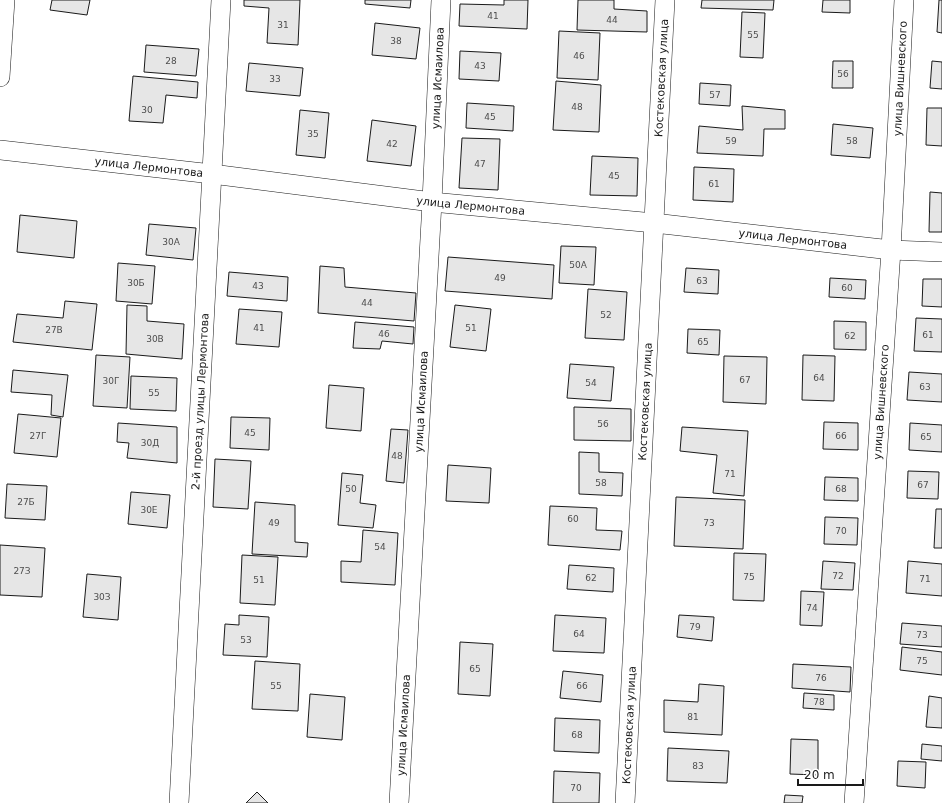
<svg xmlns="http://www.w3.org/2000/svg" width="942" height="803" font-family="'DejaVu Sans',sans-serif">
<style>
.building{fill:#e6e6e6;stroke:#1a1a1a}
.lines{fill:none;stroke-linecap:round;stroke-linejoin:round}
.street-casing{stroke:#1a1a1a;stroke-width:20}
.street{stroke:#fff;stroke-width:19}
.labels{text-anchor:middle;stroke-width:3;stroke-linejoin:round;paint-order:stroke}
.number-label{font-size:9px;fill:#4d4d4d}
.street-label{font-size:11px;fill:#1a1a1a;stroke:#fff}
</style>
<rect width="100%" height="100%" fill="#fff"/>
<!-- building -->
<g class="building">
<polygon points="52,0 90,0 87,15 50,10"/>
<polygon points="244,0 300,0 298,45 267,43 269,8 244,6"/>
<polygon points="365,0 411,0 410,8 365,4"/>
<polygon points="504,0 528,0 527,29 459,26 460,4 504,5"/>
<polygon points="578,0 614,0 614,9 647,11 647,32 577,30"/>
<polygon points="702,0 774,0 773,10 701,8"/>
<polygon points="823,0 850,0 850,13 822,12"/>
<polygon points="939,0 942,0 942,33 937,32"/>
<polygon points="742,12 765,13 763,58 740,57"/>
<polygon points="375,23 420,28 416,59 372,55"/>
<polygon points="559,31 600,33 598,80 557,78"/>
<polygon points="146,45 199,49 196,76 144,72"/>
<polygon points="460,51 501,53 499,81 459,79"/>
<polygon points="833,61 853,61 853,88 832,88"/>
<polygon points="932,61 942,62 942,89 930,88"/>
<polygon points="249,63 303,68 300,96 246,91"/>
<polygon points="133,76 198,82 197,98 166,95 163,123 129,121"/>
<polygon points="556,81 601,85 599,132 553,130"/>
<polygon points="700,83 731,85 730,106 699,104"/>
<polygon points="467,103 514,106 513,131 466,128"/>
<polygon points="742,106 785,110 785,129 764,129 763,156 697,153 699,126 743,130"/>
<polygon points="927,108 942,108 942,146 926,145"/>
<polygon points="300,110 329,113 325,158 296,155"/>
<polygon points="372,120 416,126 411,166 367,161"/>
<polygon points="833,124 873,128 870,158 831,155"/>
<polygon points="462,138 500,139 498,190 459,188"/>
<polygon points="592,156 638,158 637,196 590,195"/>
<polygon points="694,167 734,169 733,202 693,200"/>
<polygon points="930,192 942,193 942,232 929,232"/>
<polygon points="20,215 77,221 74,258 17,252"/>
<polygon points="149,224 196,228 193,260 146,255"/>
<polygon points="561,246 596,247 594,285 559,283"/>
<polygon points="448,257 554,265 552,299 445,291"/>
<polygon points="118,263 155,266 152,304 116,301"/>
<polygon points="320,266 344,268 345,287 416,293 414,321 318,313"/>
<polygon points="686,268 719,270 718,294 684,292"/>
<polygon points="229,272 288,277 287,301 227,296"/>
<polygon points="830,278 866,280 865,299 829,297"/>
<polygon points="923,279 942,279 942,307 922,306"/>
<polygon points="588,289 627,292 624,340 585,338"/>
<polygon points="65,301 97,304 92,350 13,342 17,314 63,318"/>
<polygon points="127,305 147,306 147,321 184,324 182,359 126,354"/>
<polygon points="455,305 491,309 486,351 450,347"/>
<polygon points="239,309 282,312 279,347 236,344"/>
<polygon points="916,318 942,319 942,352 914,351"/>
<polygon points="834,321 866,322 866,350 834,349"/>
<polygon points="355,322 414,327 413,344 382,341 380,349 353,348"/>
<polygon points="688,329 720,330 719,355 687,353"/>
<polygon points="96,355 130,357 127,408 93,406"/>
<polygon points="803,355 835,356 834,401 802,400"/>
<polygon points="724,356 767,357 766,404 723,402"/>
<polygon points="570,364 614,367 611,401 567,398"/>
<polygon points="13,370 68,375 63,417 51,415 52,395 11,392"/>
<polygon points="909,372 942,374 942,402 907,400"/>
<polygon points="131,376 177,378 176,411 130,409"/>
<polygon points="329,385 364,388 361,431 326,428"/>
<polygon points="574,407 631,409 631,441 574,440"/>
<polygon points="18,414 61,418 57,457 14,453"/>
<polygon points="231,417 270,418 269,450 230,448"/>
<polygon points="824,422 858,423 858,450 823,449"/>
<polygon points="118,423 177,427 177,463 127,458 129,443 117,442"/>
<polygon points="910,423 942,425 942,452 909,450"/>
<polygon points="682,427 748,431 744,496 713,493 717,455 680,451"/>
<polygon points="391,429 408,430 404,483 386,481"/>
<polygon points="579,452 599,453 599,472 623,473 622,496 579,494"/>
<polygon points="215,459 251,461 248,509 213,507"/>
<polygon points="448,465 491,468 489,503 446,501"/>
<polygon points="908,471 939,472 938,499 907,498"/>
<polygon points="342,473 363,475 360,503 376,505 373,528 338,525"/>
<polygon points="825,477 858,478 858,501 824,500"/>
<polygon points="7,484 47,486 45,520 5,518"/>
<polygon points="131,492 170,495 167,528 128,524"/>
<polygon points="676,497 745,500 743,549 674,546"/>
<polygon points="255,502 295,505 295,542 308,543 307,557 252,554"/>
<polygon points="550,506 597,508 596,530 622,531 620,550 548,545"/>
<polygon points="936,509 942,509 942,548 934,548"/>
<polygon points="825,517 858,518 857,545 824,544"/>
<polygon points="363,530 398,533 395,585 341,582 341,561 361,562"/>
<polygon points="0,545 45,548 42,597 0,595"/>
<polygon points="734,553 766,554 764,601 733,600"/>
<polygon points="242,555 278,557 275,605 240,603"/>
<polygon points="823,561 855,563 853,590 821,589"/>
<polygon points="908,561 942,564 942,596 906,593"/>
<polygon points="569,565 614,568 613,592 567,589"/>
<polygon points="87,574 121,577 118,620 83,617"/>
<polygon points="801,591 824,592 822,626 800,625"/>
<polygon points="239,615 269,617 267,657 223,655 225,624 239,625"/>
<polygon points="555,615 606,618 604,653 553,651"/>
<polygon points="679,615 714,617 712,641 677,637"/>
<polygon points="902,623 942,626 942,647 900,644"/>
<polygon points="460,642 493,644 490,696 458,694"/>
<polygon points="902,647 942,652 942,675 900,670"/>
<polygon points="255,661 300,664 298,711 252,709"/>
<polygon points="793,664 851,667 850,692 792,688"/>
<polygon points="563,671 603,675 601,702 560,698"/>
<polygon points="699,684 724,686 722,735 664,732 664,700 698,702"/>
<polygon points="804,693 834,695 834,710 803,708"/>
<polygon points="310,694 345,697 342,740 307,737"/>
<polygon points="929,696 942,698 942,728 926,727"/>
<polygon points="555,718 600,720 599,753 554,751"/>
<polygon points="791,739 818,740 818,775 790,774"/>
<polygon points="922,744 942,746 942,761 921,759"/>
<polygon points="668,748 729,751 727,783 667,781"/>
<polygon points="898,761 926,762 925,788 897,786"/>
<polygon points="554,771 600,773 599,803 553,803"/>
<polygon points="257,792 268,803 246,803"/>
<polygon points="785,795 803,796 802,803 784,803"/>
</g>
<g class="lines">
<!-- street casing -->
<g class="street-casing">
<g id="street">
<polyline points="0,77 5,0"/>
<path id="s1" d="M0,150L212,174L432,202L654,223L891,250L942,252"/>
<path id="s2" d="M179,803L221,0"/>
<path id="s3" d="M399,803L432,202L441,0"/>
<path id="s4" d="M625,803L665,0"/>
<path id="s5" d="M854,803L891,250L904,0"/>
</g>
</g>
<!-- street -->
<use href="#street" class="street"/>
</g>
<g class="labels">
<!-- number labels -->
<g class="number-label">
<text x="493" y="19">41</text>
<text x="612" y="23">44</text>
<text x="283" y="28">31</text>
<text x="753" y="38">55</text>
<text x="396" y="44">38</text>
<text x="579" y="59">46</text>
<text x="171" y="64">28</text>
<text x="480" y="69">43</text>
<text x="843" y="77">56</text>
<text x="275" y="82">33</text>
<text x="715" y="98">57</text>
<text x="577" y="110">48</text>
<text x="147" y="113">30</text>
<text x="490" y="120">45</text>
<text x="313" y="137">35</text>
<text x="731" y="144">59</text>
<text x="852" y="144">58</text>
<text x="392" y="147">42</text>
<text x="480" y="167">47</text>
<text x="614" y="179">45</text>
<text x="714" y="187">61</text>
<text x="171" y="245">30А</text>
<text x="578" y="268">50А</text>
<text x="500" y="281">49</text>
<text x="702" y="284">63</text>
<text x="136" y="286">30Б</text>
<text x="258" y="289">43</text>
<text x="847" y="291">60</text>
<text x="367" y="306">44</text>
<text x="606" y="318">52</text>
<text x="259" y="331">41</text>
<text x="471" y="331">51</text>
<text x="54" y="333">27В</text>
<text x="384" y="337">46</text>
<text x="928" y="338">61</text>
<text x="850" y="339">62</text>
<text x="155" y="342">30В</text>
<text x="703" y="345">65</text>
<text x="819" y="381">64</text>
<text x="745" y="383">67</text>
<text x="111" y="384">30Г</text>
<text x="591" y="386">54</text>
<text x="925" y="390">63</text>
<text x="154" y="396">55</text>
<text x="603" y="427">56</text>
<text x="250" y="436">45</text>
<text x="38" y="439">27Г</text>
<text x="841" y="439">66</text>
<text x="926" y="440">65</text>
<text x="150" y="446">30Д</text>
<text x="397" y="459">48</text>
<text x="730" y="477">71</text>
<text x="601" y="486">58</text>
<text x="923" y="488">67</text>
<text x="351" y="492">50</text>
<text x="841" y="492">68</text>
<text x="26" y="505">27Б</text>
<text x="149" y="513">30Е</text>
<text x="573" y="522">60</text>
<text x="274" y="526">49</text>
<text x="709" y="526">73</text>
<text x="841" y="534">70</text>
<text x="380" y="550">54</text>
<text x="22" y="574">27З</text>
<text x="838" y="579">72</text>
<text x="749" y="580">75</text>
<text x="591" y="581">62</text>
<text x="925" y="582">71</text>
<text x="259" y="583">51</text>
<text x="102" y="600">30З</text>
<text x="812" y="611">74</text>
<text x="695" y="630">79</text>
<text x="579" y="637">64</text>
<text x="922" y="638">73</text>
<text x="246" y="643">53</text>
<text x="922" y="664">75</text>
<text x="475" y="672">65</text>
<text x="821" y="681">76</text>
<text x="276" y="689">55</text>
<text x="582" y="689">66</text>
<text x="819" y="705">78</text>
<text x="693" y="720">81</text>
<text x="577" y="738">68</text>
<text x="698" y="769">83</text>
<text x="576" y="791">70</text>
</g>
<!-- street labels -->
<g class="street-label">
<text dy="4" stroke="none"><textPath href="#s3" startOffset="726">улица Исмаилова</textPath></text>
<text dy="4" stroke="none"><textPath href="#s4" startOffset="726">Костековская улица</textPath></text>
<text dy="4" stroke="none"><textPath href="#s5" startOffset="726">улица Вишневского</textPath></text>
<text dy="4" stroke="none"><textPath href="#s1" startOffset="150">улица Лермонтова</textPath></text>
<text dy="4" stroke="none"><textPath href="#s1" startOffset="474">улица Лермонтова</textPath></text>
<text dy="4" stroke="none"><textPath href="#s1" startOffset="798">улица Лермонтова</textPath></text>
<text dy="4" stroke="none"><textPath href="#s2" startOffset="402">2-й проезд улицы Лермонтова</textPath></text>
<text dy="4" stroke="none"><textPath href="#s3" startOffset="402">улица Исмаилова</textPath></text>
<text dy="4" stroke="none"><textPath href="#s4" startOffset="402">Костековская улица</textPath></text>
<text dy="4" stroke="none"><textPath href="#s5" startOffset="402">улица Вишневского</textPath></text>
<text dy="4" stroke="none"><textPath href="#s3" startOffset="78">улица Исмаилова</textPath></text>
<text dy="4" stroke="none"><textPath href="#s4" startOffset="78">Костековская улица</textPath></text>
</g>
</g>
<!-- scale -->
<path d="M798 779v6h65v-6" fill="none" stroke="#1a1a1a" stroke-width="2"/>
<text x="804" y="779" font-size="12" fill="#1a1a1a" stroke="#ffffff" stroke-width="3" paint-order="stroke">20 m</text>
</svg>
